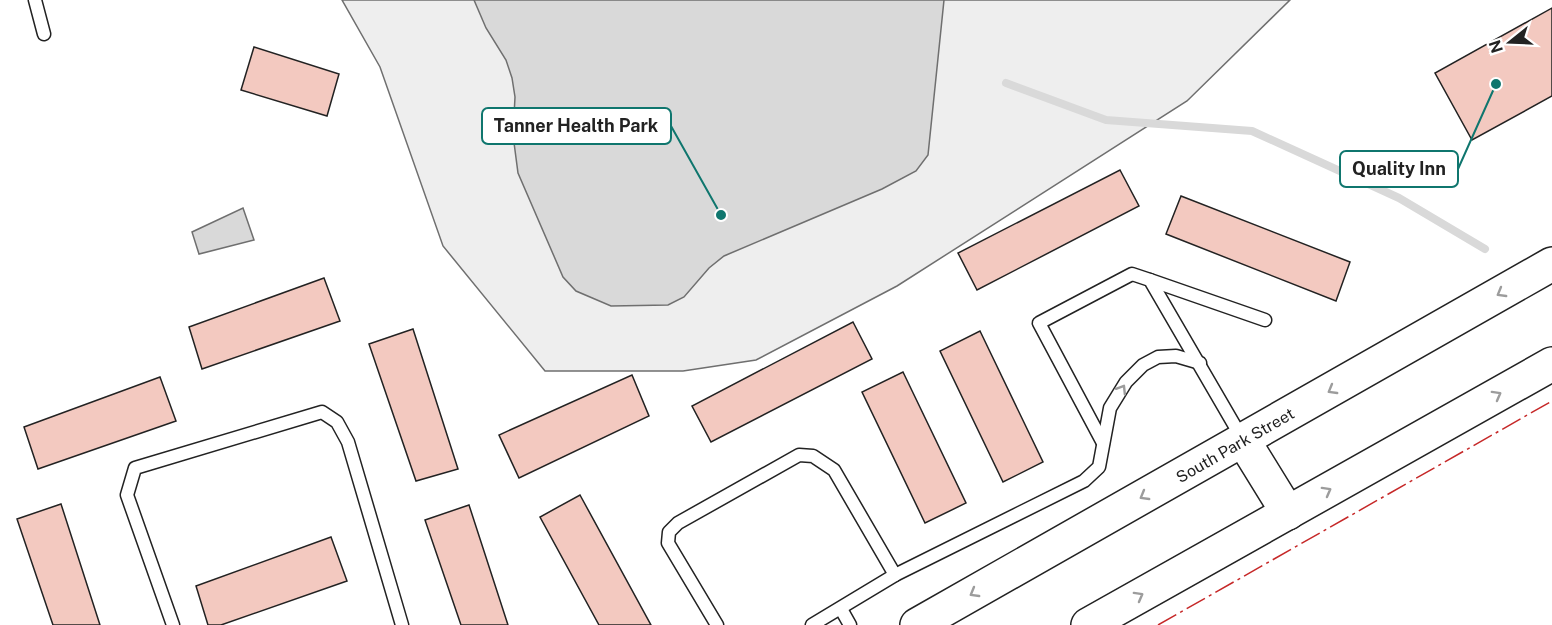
<svg xmlns="http://www.w3.org/2000/svg" width="1552" height="625" font-family="'Public Sans',sans-serif">
<style>
.green{fill:#eee;stroke:#6f6f6f;stroke-width:1.5}
.water{fill:#d9d9d9;stroke:#6f6f6f;stroke-width:1.5}
.lines{fill:none;stroke-linecap:round;stroke-linejoin:round}
.stream{stroke:#d9d9d9;stroke-width:8}
.building{fill:#f3c9c0;stroke:#222;stroke-width:1.5}
.lane-casing{stroke:#222;stroke-width:15}
.primary-casing{stroke:#222;stroke-width:36}
.lane{stroke:#fff;stroke-width:12}
.primary{stroke:#fff;stroke-width:33}
.power{stroke:#c62828;stroke-width:1.5;stroke-dasharray:21 4.5 3 4.5;stroke-linecap:butt}
.oneway{stroke:#9c9c9c}
.labels{text-anchor:middle;stroke-width:4.5;stroke-linejoin:round;paint-order:stroke}
.street-label{font-size:16px;fill:#222;stroke:#fff}
.leader{fill:none;stroke:#0f766e;stroke-width:2}
.callout-dot{fill:#0f766e;stroke:#fff;stroke-width:2}
.callout{fill:#fff;stroke:#0f766e;stroke-width:2}
.callout-label{font-size:18px;text-anchor:middle;font-weight:bold;fill:#222}
</style>
<rect width="100%" height="100%" fill="#fff"/>
<!-- green -->
<polygon class="green" points="342,0 1290,0 1187,101 897,286 756,360 683,371 545,371 443,246 380,67"/>
<!-- water -->
<g class="water">
<polygon points="474,0 944,0 928,155 916,171 882,189 724,256 709,268 684,297 668,305 611,306 576,291 563,277 518,173 513,135 515,97 512,78 506,60 486,28"/>
<polygon points="243,208 254,240 199,254 192,232"/>
</g>
<g class="lines">
<!-- stream -->
<polyline class="stream" points="1006,83 1106,120 1252,131 1399,198 1485,249"/>
</g>
<!-- building -->
<g class="building">
<polygon points="1552,8 1552,96 1472,140 1435,73"/>
<polygon points="254,47 339,74 327,116 241,90"/>
<polygon points="1120,170 1139,206 977,290 958,253"/>
<polygon points="1181,196 1350,262 1336,301 1166,234"/>
<polygon points="324,278 340,321 202,369 189,327"/>
<polygon points="853,322 872,359 711,442 692,406"/>
<polygon points="413,329 458,469 416,481 369,344"/>
<polygon points="980,331 1043,462 1003,482 940,351"/>
<polygon points="903,372 966,503 925,523 862,392"/>
<polygon points="632,375 649,416 519,478 499,435"/>
<polygon points="160,377 176,421 38,469 24,427"/>
<polygon points="580,495 651,625 599,625 540,517"/>
<polygon points="61,504 100,625 53,625 17,519"/>
<polygon points="469,505 508,625 461,625 425,520"/>
<polygon points="331,537 347,581 221,625 208,625 196,586"/>
</g>
<g class="lines">
<!-- lane casing -->
<g class="lane-casing">
<g id="lane">
<polyline points="35,0 44,34"/>
<polyline points="1150,280 1265,320"/>
<polyline points="1103,443 1039,323 1132,274 1150,280 1243,440"/>
<polyline points="841,609 850,625"/>
<polyline points="173,625 127,495 135,468 322,412 337,422 348,442 402,625"/>
<polyline points="717,625 668,543 669,532 678,523 799,455 813,456 834,470 895,575"/>
<polyline points="812,625 895,575 1084,481 1099,467 1110,408 1126,382 1143,365 1158,357 1176,356 1200,363"/>
</g>
</g>
<!-- primary casing -->
<g class="primary-casing">
<g id="primary">
<polyline points="1243,440 1288,513"/>
<polyline points="917,625 1552,264"/>
<polyline points="1088,625 1552,364"/>
</g>
</g>
<!-- lane -->
<use href="#lane" class="lane"/>
<!-- primary -->
<use href="#primary" class="primary"/>
<!-- power -->
<polyline class="power" points="1158,625 1552,401"/>
</g>
<!-- one-way arrows -->
<defs><path id="oneway-chevron" d="M-2-3.5L2.5 0L-2 3.5" fill="none" stroke-width="1.6" stroke-linecap="round" stroke-linejoin="round" transform="scale(1.5)"/></defs>
<g class="oneway">
<use href="#oneway-chevron" transform="translate(1501 293) rotate(150)"/>
<use href="#oneway-chevron" transform="translate(1122 389) rotate(-58)"/>
<use href="#oneway-chevron" transform="translate(1332 390) rotate(150)"/>
<use href="#oneway-chevron" transform="translate(1497 395) rotate(-29)"/>
<use href="#oneway-chevron" transform="translate(1327 491) rotate(-29)"/>
<use href="#oneway-chevron" transform="translate(1144 496) rotate(150)"/>
<use href="#oneway-chevron" transform="translate(974 593) rotate(150)"/>
<use href="#oneway-chevron" transform="translate(1139 596) rotate(-29)"/>
</g>
<g class="labels">
<!-- street labels -->
<g class="street-label">
<text transform="translate(1235 445) rotate(-30)" y="6">South Park Street</text>
</g>
</g>
<!-- callouts -->
<path class="leader" d="M721 215L671 126M1496 84L1458 169"/>
<g class="callout-dot">
<circle cx="721" cy="215" r="6"/>
<circle cx="1496" cy="84" r="6"/>
</g>
<g class="callout">
<rect x="482" y="108" width="189" height="36" rx="6"/>
<rect x="1340" y="151" width="118" height="36" rx="6"/>
</g>
<g class="callout-label">
<text x="576" y="132">Tanner Health Park</text>
<text x="1399" y="175">Quality Inn</text>
</g>
<!-- north arrow -->
<g transform="translate(1510 42) rotate(252)" stroke="#ffffff" stroke-width="4.5" paint-order="stroke">
<path d="M0-4.5L10 22L0 15L-10 22Z" fill="#222222"/>
<text y="-9" font-size="16" font-weight="bold" text-anchor="middle" fill="#222222">N</text>
</g>
</svg>
